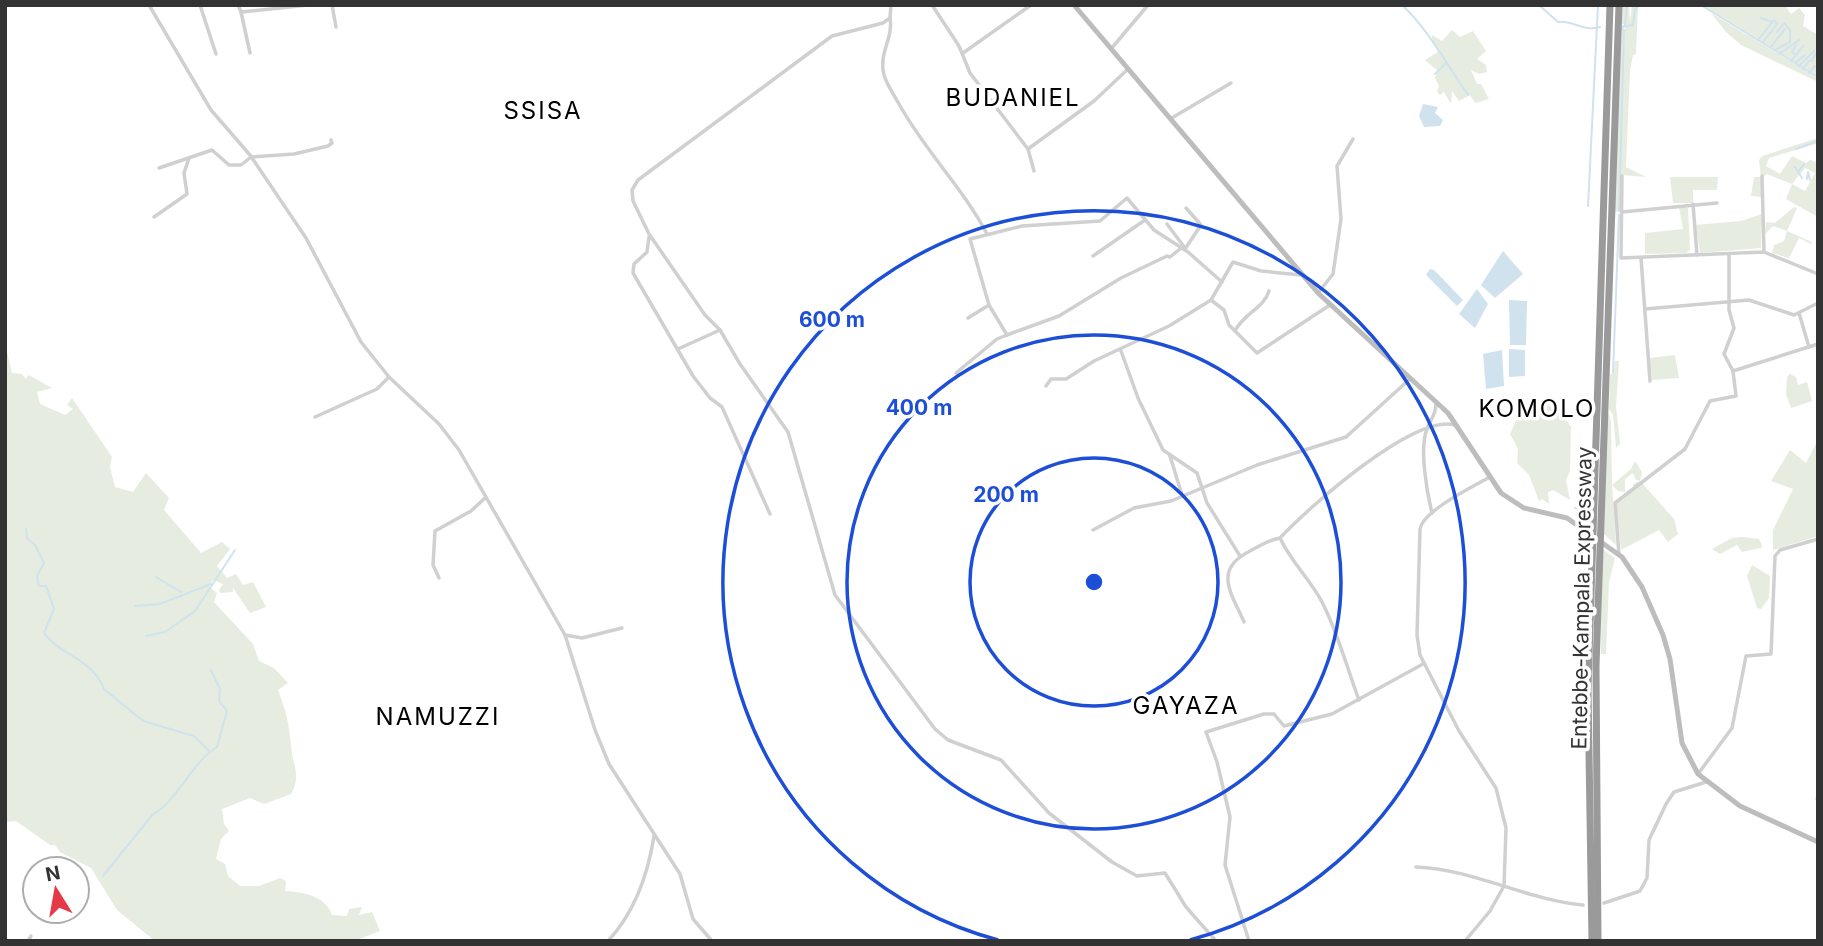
<svg xmlns="http://www.w3.org/2000/svg" width="1823" height="946" font-family="Inter,sans-serif">
<style>
.green{fill:#e6ecdf;fill-rule:evenodd}
.water{fill:#cfe2ee}
.lines{fill:none;stroke-linecap:round;stroke-linejoin:round}
.stream{stroke:#cfe2ee;stroke-width:2}
.street{stroke:#d0d0d0;stroke-width:3.5}
.secondary{stroke:#bdbdbd;stroke-width:5}
.highway{stroke:#9a9a9a;stroke-width:7}
.ring{fill:none;stroke:#1d4ed8;stroke-width:3.5}
.labels{text-anchor:middle;stroke-width:7;stroke-linejoin:round;paint-order:stroke}
.street-label{font-size:21px;fill:#333;stroke:#fff}
.quarter-label{font-size:24px;letter-spacing:2px;fill:#000;stroke:#fff}
.centre{fill:#1d4ed8;stroke:#fff;stroke-width:3.5}
.ring-label{font-size:21px;text-anchor:middle;font-weight:bold;fill:#1d4ed8;stroke:#fff;stroke-width:7;stroke-linejoin:round;paint-order:stroke}
</style>
<rect width="100%" height="100%" fill="#fff"/>
<!-- green -->
<g class="green">
<polygon points="1622,5 1629,5 1630,22 1632,5 1642,5 1638,7 1636,54 1633,55 1630,70 1626,167 1646,177 1622,175 1621,211 1614,212 1620,29 1625,29 1626,22 1620,26"/>
<polygon points="1703,5 1785,5 1791,14 1799,8 1805,15 1803,26 1818,35 1818,76"/>
<polygon points="1711,13 1818,78 1818,82 1741,45 1726,32"/>
<polygon points="1452,30 1460,37 1473,31 1486,51 1477,59 1486,65 1487,72 1479,74 1471,70 1477,84 1481,84 1489,99 1475,103 1470,95 1459,101 1452,91 1451,104 1444,92 1440,95 1437,92 1439,86 1435,78 1438,71 1425,60 1438,52 1432,42 1432,35 1442,41"/>
<path d="M1818,138V143L1769,158L1766,166L1780,174L1792,156L1806,163L1810,160L1818,163V217L1786,199L1792,184L1767,174L1761,178L1762,197L1751,196L1754,177H1761L1759,160L1762,156ZM1805,168L1815,173L1805,191L1792,184Z"/>
<polygon points="1670,177 1718,177 1717,190 1693,190 1693,203 1673,203"/>
<polygon points="1679,207 1688,208 1690,250 1686,253 1645,254 1645,233 1683,229"/>
<polygon points="1794,207 1797,208 1787,231 1812,242 1811,244 1799,238 1789,258 1772,253 1774,245 1784,241 1787,231 1773,226 1765,234 1766,222 1775,223"/>
<polygon points="1762,214 1761,248 1700,253 1696,225 1741,221"/>
<path d="M5,344L12,373L22,374L26,379L29,375L52,388L37,392L40,404L65,415L73,409L67,405L72,398L112,457L110,467L115,487L133,492L146,473L169,498L164,510L201,553L222,542L230,549L217,566L227,578L236,574L243,585L253,582L266,607L250,613L233,588V592L220,593L219,590L223,584L213,580L209,586L217,593L214,602L253,644L259,661L274,668L288,683L278,690C286,712 289,722 291,745C292,766 302,774 291,794L264,804L250,798L222,809L224,824L229,831L221,839L216,859L225,864L228,876L240,886H259L280,878L286,881L285,891C303,892 326,896 332,915L347,916L349,909L362,907L359,915L372,912L380,931L354,941H155L117,910L91,868L60,852L55,845H50L16,821L5,822Z"/>
<polygon points="1675,355 1679,378 1652,380 1650,358"/>
<polygon points="1615,361 1619,361 1616,406 1620,444 1616,448 1613,415 1609,409 1610,374 1614,374"/>
<polygon points="1790,374 1796,377 1798,385 1807,382 1812,401 1791,408 1786,394 1787,377"/>
<polygon points="1523,405 1549,406 1562,414 1571,427 1570,471 1566,480 1570,500 1553,490 1548,492 1549,504 1542,499 1539,501 1529,475 1517,463 1518,449 1510,434"/>
<polygon points="1607,410 1611,421 1612,485 1631,469 1635,461 1642,472 1640,481 1636,480 1633,473 1625,479 1625,492 1618,491 1612,485 1616,545 1604,534"/>
<polygon points="1818,440 1818,536 1773,550 1773,530 1793,489 1771,481 1790,450 1806,463"/>
<polygon points="1637,482 1642,483 1674,519 1678,534 1668,542 1659,530 1621,550 1616,505 1634,489 1633,484"/>
<polygon points="1742,537 1759,539 1762,545 1761,548 1742,552 1737,545 1720,554 1712,549 1732,538"/>
<polygon points="1602,549 1615,558 1609,582 1606,654 1601,654"/>
<polygon points="1752,565 1770,576 1769,598 1761,609 1757,608 1747,576"/>
</g>
<!-- water -->
<g class="water">
<polygon points="1423,104 1438,107 1435,113 1443,120 1440,126 1424,127 1419,116"/>
<polygon points="1503,251 1523,274 1495,298 1481,285"/>
<polygon points="1430,269 1434,270 1463,300 1457,306 1426,275"/>
<polygon points="1477,289 1488,304 1475,328 1459,314"/>
<polygon points="1509,300 1527,301 1526,345 1510,345"/>
<polygon points="1509,349 1525,350 1525,376 1509,377"/>
<polygon points="1502,350 1504,386 1486,389 1483,354"/>
</g>
<g class="lines">
<!-- stream -->
<g class="stream">
<path d="M1402,5C1428,29 1448,66 1468,95"/>
<path d="M1539,5L1558,22C1573,20 1583,32 1600,27"/>
<polyline points="1701,5 1818,77"/>
<polyline points="1761,18 1772,22"/>
<polyline points="1622,27 1633,25 1635,9 1640,5"/>
<polyline points="1758,40 1774,20"/>
<polyline points="1763,42 1777,24 1775,21"/>
<polyline points="1771,47 1785,29"/>
<polyline points="1775,50 1790,42 1790,30 1784,23 1777,32"/>
<polyline points="1779,54 1799,40"/>
<polyline points="1795,54 1792,52 1796,45"/>
<polyline points="1791,61 1803,46"/>
<polyline points="1795,63 1805,55"/>
<polyline points="1799,66 1814,51"/>
<polyline points="1803,69 1809,61 1812,61 1815,54"/>
<polyline points="1809,73 1815,66"/>
<polyline points="1435,74 1446,63"/>
<polyline points="1796,149 1818,141"/>
<polyline points="1795,167 1802,178"/>
<polyline points="1799,171 1804,164"/>
<polyline points="1807,179 1808,172 1810,180"/>
<polyline points="1588,206 1598,5"/>
<polyline points="1619,211 1624,30 1621,28 1625,25 1627,5"/>
<polyline points="1613,373 1619,215"/>
<polyline points="1575,508 1584,509 1583,492"/>
<path d="M26,529L27,538L35,545L44,563L37,576L39,586H46L54,609L44,633C61,656 93,659 104,689L143,721L194,736L210,752"/>
<polyline points="156,577 181,592"/>
<polyline points="135,606 160,604 211,584"/>
<polyline points="146,636 165,632 195,611 235,550"/>
<path d="M103,876L153,814C176,803 191,763 217,747L227,711L219,701L220,689L211,670"/>
</g>
<!-- street -->
<g class="street">
<polyline points="149,5 211,110 250,155 306,238 361,342 389,377 439,424 459,450 565,635 595,730 609,764 680,874 693,919 712,941"/>
<polyline points="200,5 216,54"/>
<polyline points="238,5 241,12 308,5"/>
<polyline points="332,5 336,27"/>
<polyline points="891,5 890,18 883,23 832,36 638,180 632,190 633,201 649,234 705,315 720,330 740,364 788,432 835,595 935,729 948,740 1001,760 1049,813 1112,862 1137,876 1165,873 1186,907 1216,941"/>
<polyline points="932,5 959,46 970,73 1028,149"/>
<polyline points="241,12 250,53"/>
<path d="M890,18C894,37 878,54 884,75C887,85 894,95 899,104C925,151 963,188 987,234"/>
<polyline points="1111,49 1148,5"/>
<polyline points="963,53 1031,5"/>
<polyline points="1170,119 1231,83"/>
<polyline points="159,168 212,150 229,165 241,165 251,157 294,154 328,146 332,143 331,140"/>
<polyline points="1034,171 1028,149 1094,101 1128,69"/>
<polyline points="1622,176 1621,258 1764,252 1818,274"/>
<polyline points="1762,176 1764,252"/>
<polyline points="1693,204 1697,255"/>
<polyline points="1622,212 1717,203"/>
<polyline points="154,217 187,194 184,173 189,158"/>
<polyline points="1167,224 1185,248"/>
<polyline points="649,237 647,252 634,264 633,273 693,376 710,398 722,407 770,514"/>
<polyline points="1185,249 1201,225 1186,208"/>
<polyline points="1093,256 1145,220"/>
<polyline points="1641,258 1650,381"/>
<polyline points="1318,293 1333,274 1341,219 1337,166 1353,139"/>
<polyline points="1211,300 1224,310 1229,325 1257,353 1330,305"/>
<polyline points="1645,309 1749,300 1794,315 1818,303"/>
<polyline points="1799,313 1809,347"/>
<polyline points="968,318 989,305"/>
<path d="M1235,331C1243,314 1264,308 1269,291"/>
<polyline points="1007,335 1059,316 1121,278 1167,256 1170,257 1180,249"/>
<polyline points="678,349 720,330"/>
<polyline points="1121,351 1138,398 1163,450 1197,473 1207,503 1240,556"/>
<polyline points="1733,371 1818,344"/>
<polyline points="956,373 997,339 1007,335 989,305 970,239 1022,226 1100,221 1127,198 1154,230 1188,252 1222,282"/>
<polyline points="1046,386 1051,379 1066,379 1094,361 1169,326 1211,300 1233,262 1261,271 1301,275"/>
<polyline points="315,417 377,389 389,377"/>
<polyline points="1170,456 1182,495"/>
<path d="M1432,513C1427,493 1419,448 1427,429C1430,420 1436,415 1436,404"/>
<polyline points="1093,530 1134,508 1171,501 1257,465 1346,437 1411,378"/>
<path d="M1280,538C1291,562 1310,579 1322,602C1338,633 1347,668 1359,700"/>
<polyline points="1619,555 1615,503 1685,449 1710,401 1736,396 1733,371 1724,354 1734,328 1729,310 1729,255"/>
<polyline points="439,578 433,565 435,531 471,511 485,498"/>
<path d="M1244,622C1232,594 1212,570 1250,551C1260,546 1268,540 1280,538C1308,508 1414,413 1455,425"/>
<polyline points="565,635 582,638 622,628"/>
<polyline points="1698,774 1732,728 1746,656 1771,654 1775,556 1780,550 1818,539"/>
<polyline points="1817,799 1818,799"/>
<path d="M1416,867C1473,869 1527,900 1583,905"/>
<polyline points="1604,903 1640,891 1647,878 1649,840 1666,804 1674,792 1706,782"/>
<polyline points="28,941 31,936"/>
<polyline points="445,941 463,941"/>
<path d="M608,941C635,912 648,874 654,836"/>
<polyline points="1249,941 1225,865 1230,817 1217,762 1206,732 1264,714 1274,714 1284,726 1332,714 1423,664"/>
<path d="M1465,941L1490,911L1504,886L1506,828L1496,788L1459,731L1420,655L1417,635L1420,529C1423,511 1472,487 1488,478"/>
</g>
<!-- secondary -->
<polyline class="secondary" points="1074,5 1318,293 1448,413 1501,493 1524,508 1567,518 1622,557 1642,587 1663,635 1670,659 1682,743 1698,774 1740,806 1818,842"/>
<!-- highway -->
<g class="highway">
<polyline points="1592,941 1588,689 1610,5"/>
<polyline points="1598,941 1596,666 1619,5"/>
</g>
</g>
<!-- distance rings -->
<g class="ring">
<circle cx="1094" cy="582" r="124"/>
<circle cx="1094" cy="582" r="247"/>
<path d="M998 940A371 371 0 1 1 1190 940"/>
</g>
<g class="labels">
<!-- street labels -->
<g class="street-label">
<text transform="translate(1582 598) rotate(-89)" y="7">Entebbe-Kampala Expressway</text>
</g>
<!-- quarter labels -->
<g class="quarter-label">
<text x="1013" y="106">BUDANIEL</text>
<text x="543" y="119">SSISA</text>
<text x="1537" y="417">KOMOLO</text>
<text x="1186" y="714">GAYAZA</text>
<text x="438" y="725">NAMUZZI</text>
</g>
</g>
<circle cx="1094" cy="582" r="10" class="centre"/>
<g class="ring-label">
<text x="832" y="327">600 m</text>
<text x="919" y="415">400 m</text>
<text x="1006" y="502">200 m</text>
</g>
<!-- border -->
<rect width="1823" height="946" fill="none" stroke="#333333" stroke-width="14"/>
<!-- north arrow -->
<g transform="translate(56 890) rotate(349)"><circle r="33" fill="#ffffff" stroke="#adadad" stroke-width="2"/>
<path d="M0-5L12 26L0 18L-12 26Z" fill="#e63946"/>
<text y="-10" font-size="19" font-weight="bold" text-anchor="middle" fill="#333333">N</text>
</g>
</svg>
